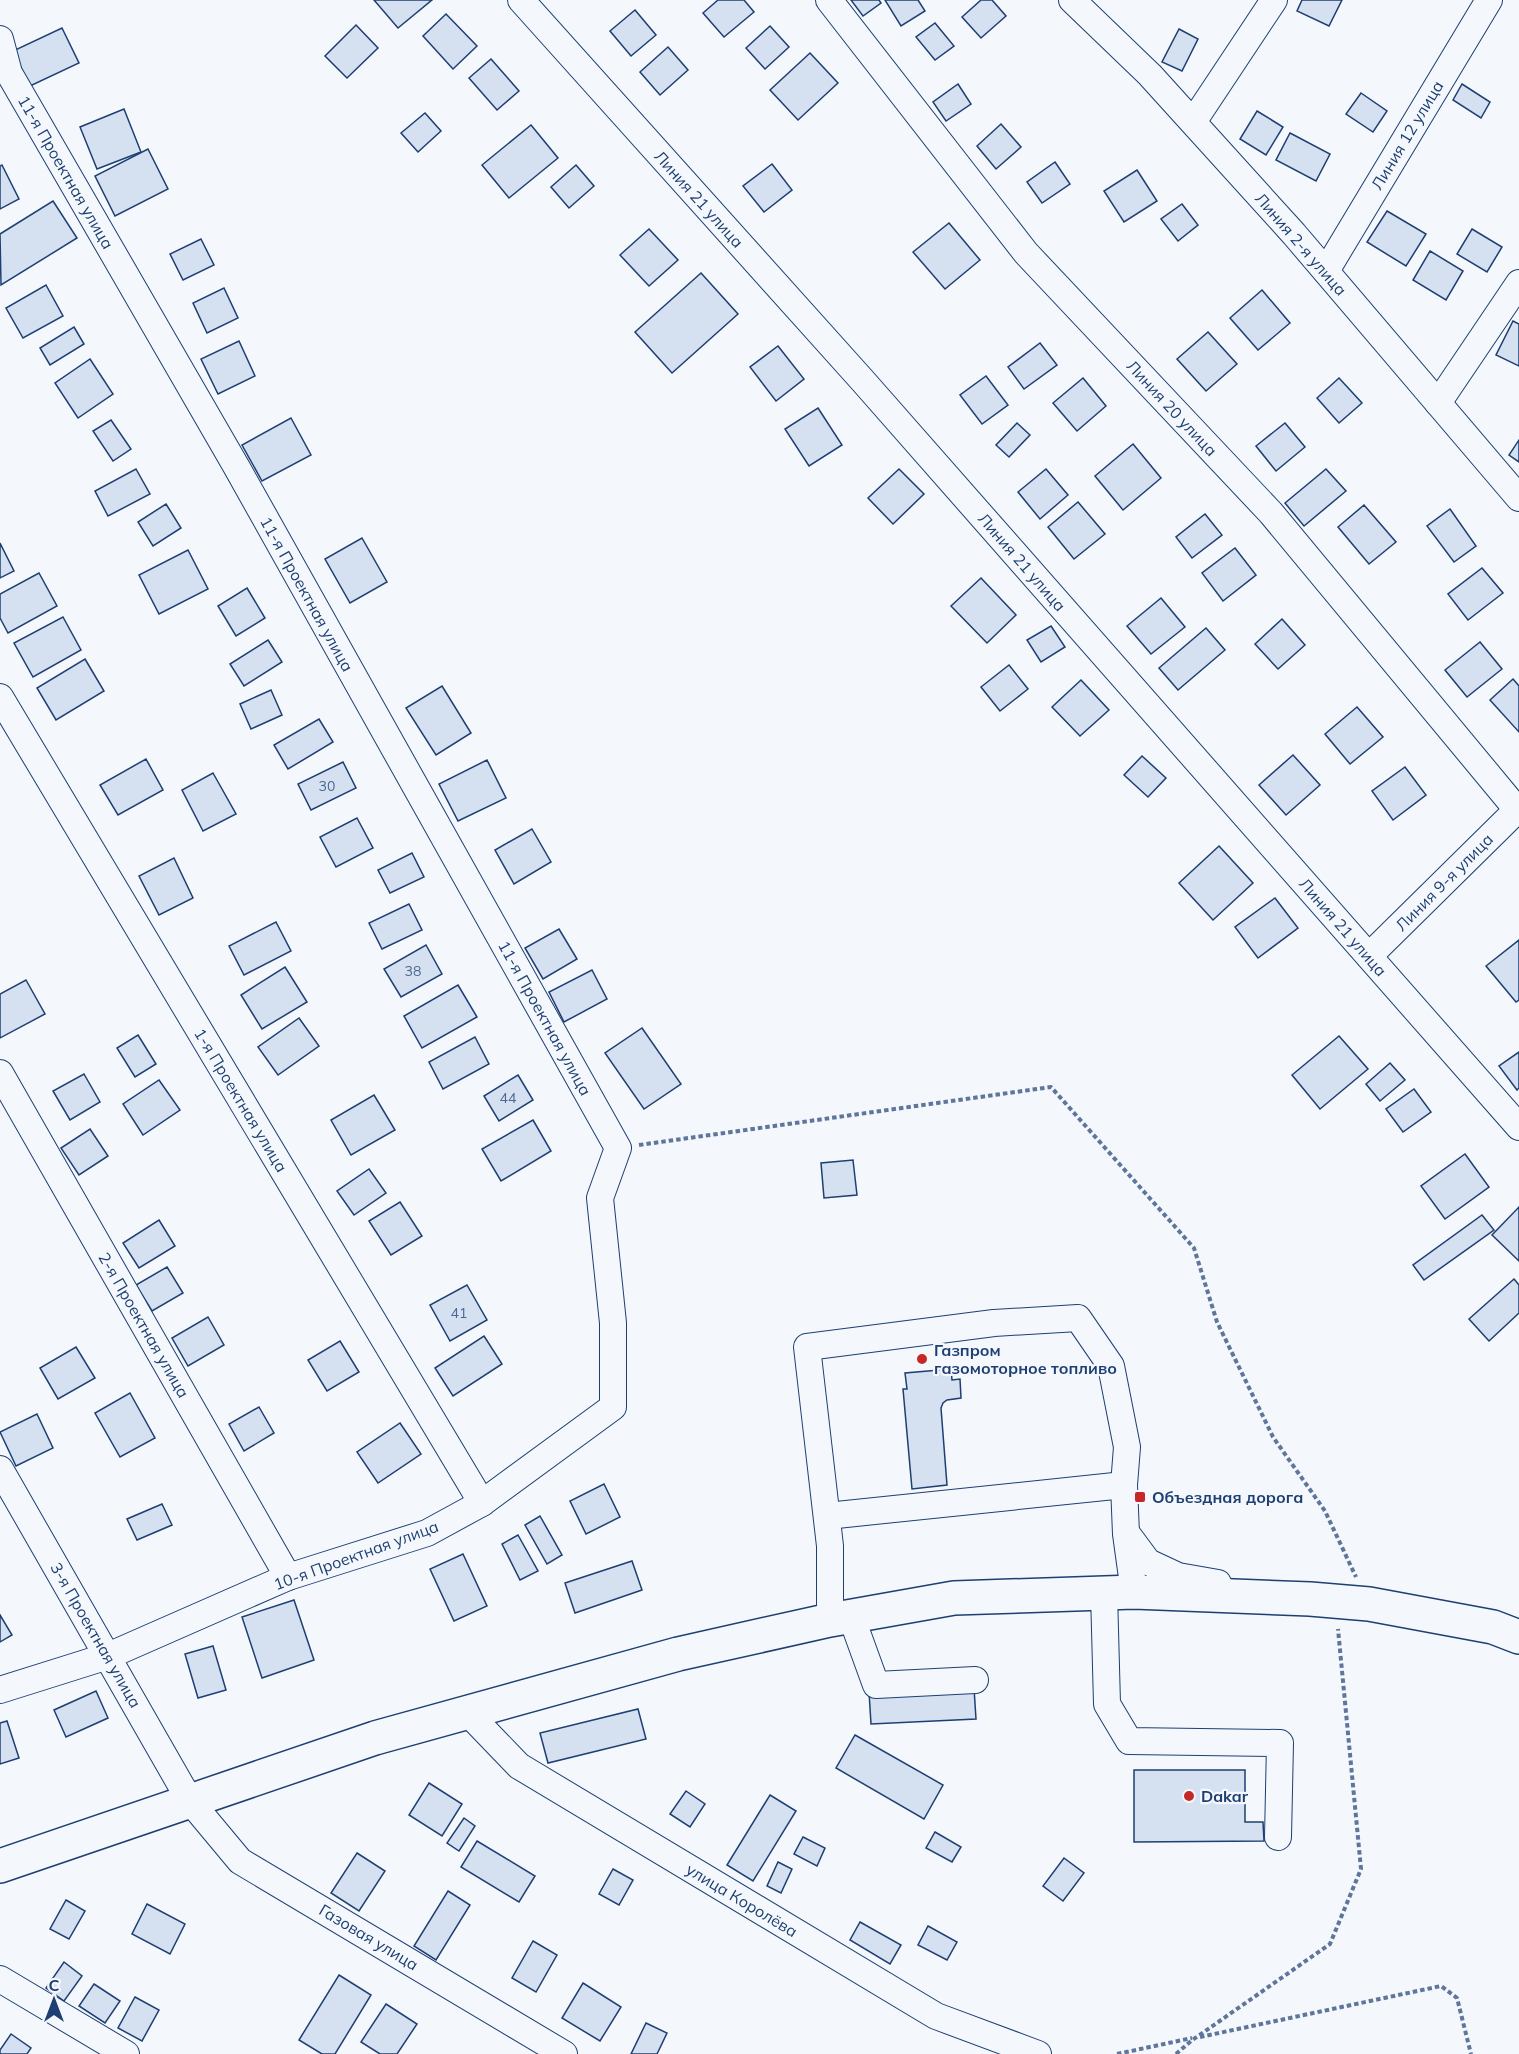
<svg xmlns="http://www.w3.org/2000/svg" width="1519" height="2054" font-family="Mulish,sans-serif">
<style>
.building{fill:#d5e0f0;stroke:#1d3f73;stroke-width:1.5}
.lines{fill:none;stroke-linecap:round;stroke-linejoin:round}
.minor-casing{stroke:#1d3f73;stroke-width:28}
.major-casing{stroke:#1d3f73;stroke-width:36}
.path{stroke:#5e769c;stroke-width:4;stroke-dasharray:4.5 3;stroke-linecap:butt}
.minor{stroke:#f4f7fb;stroke-width:26}
.major{stroke:#f4f7fb;stroke-width:33}
.poi-dot{fill:#c62828;stroke:#f4f7fb;stroke-width:2}
.labels{text-anchor:middle;stroke-width:4.5;stroke-linejoin:round;paint-order:stroke}
.number-label{font-size:14px;fill:#4b6792}
.street-label{font-size:16px;fill:#1d3f73;stroke:#f4f7fb}
.poi-label{font-size:16px;font-weight:bold;fill:#1d3f73;stroke:#f4f7fb;text-anchor:start}
</style>
<rect width="100%" height="100%" fill="#f4f7fb"/>
<!-- building -->
<g class="building">
<polygon points="374,0 432,0 398,28"/>
<polygon points="718,0 744,0 754,12 724,37 703,13"/>
<polygon points="851,0 879,0 881,3 863,16"/>
<polygon points="885,0 918,0 925,11 901,26"/>
<polygon points="981,0 992,0 1006,16 981,38 962,17"/>
<polygon points="1302,0 1342,0 1329,26 1297,11"/>
<polygon points="635,10 656,35 631,56 610,31"/>
<polygon points="446,14 477,46 453,69 423,36"/>
<polygon points="935,23 954,46 935,60 916,37"/>
<polygon points="356,25 378,48 347,78 325,56"/>
<polygon points="770,26 789,47 765,69 746,48"/>
<polygon points="62,28 79,63 30,86 13,51"/>
<polygon points="1179,29 1198,39 1182,71 1162,62"/>
<polygon points="668,47 688,70 660,95 640,72"/>
<polygon points="810,53 838,83 798,120 770,90"/>
<polygon points="491,59 519,91 497,110 469,78"/>
<polygon points="958,84 971,104 946,121 933,102"/>
<polygon points="1462,84 1490,102 1481,118 1453,100"/>
<polygon points="1361,93 1387,111 1373,132 1346,114"/>
<polygon points="124,109 141,152 97,169 80,127"/>
<polygon points="1257,111 1283,127 1266,155 1240,139"/>
<polygon points="425,113 441,131 418,152 401,133"/>
<polygon points="1001,124 1021,147 996,169 977,146"/>
<polygon points="531,125 558,158 509,198 482,165"/>
<polygon points="1290,133 1330,154 1316,181 1276,160"/>
<polygon points="148,149 168,189 115,216 95,176"/>
<polygon points="1055,162 1070,184 1042,203 1027,182"/>
<polygon points="772,164 792,190 764,212 743,186"/>
<polygon points="2,165 19,199 0,209 0,166"/>
<polygon points="576,165 594,186 569,208 551,187"/>
<polygon points="1137,170 1157,201 1124,222 1104,191"/>
<polygon points="53,201 77,238 1,285 0,234"/>
<polygon points="1182,204 1198,225 1178,241 1161,219"/>
<polygon points="1387,211 1426,234 1406,266 1367,242"/>
<polygon points="949,223 980,260 945,289 913,252"/>
<polygon points="649,229 678,260 649,286 620,255"/>
<polygon points="1472,229 1502,247 1487,272 1457,254"/>
<polygon points="201,239 214,265 183,280 170,254"/>
<polygon points="1430,251 1463,271 1446,300 1413,280"/>
<polygon points="701,273 738,314 672,373 635,332"/>
<polygon points="46,285 63,316 23,338 6,308"/>
<polygon points="224,288 238,318 207,333 193,303"/>
<polygon points="1262,290 1290,323 1258,350 1230,318"/>
<polygon points="1513,321 1519,324 1519,366 1496,355"/>
<polygon points="74,327 84,344 50,365 40,348"/>
<polygon points="1208,332 1237,364 1206,391 1177,359"/>
<polygon points="239,341 255,376 218,394 201,359"/>
<polygon points="1040,343 1057,365 1024,389 1008,367"/>
<polygon points="778,346 804,379 776,401 750,367"/>
<polygon points="90,359 113,394 78,418 55,383"/>
<polygon points="986,376 1008,405 982,424 960,395"/>
<polygon points="1083,378 1106,406 1077,431 1053,403"/>
<polygon points="1339,378 1362,403 1339,423 1317,398"/>
<polygon points="818,408 842,445 809,466 785,429"/>
<polygon points="291,418 311,455 262,481 242,445"/>
<polygon points="111,420 131,449 113,461 93,431"/>
<polygon points="1017,423 1030,435 1009,457 996,445"/>
<polygon points="1285,423 1305,447 1276,471 1256,446"/>
<polygon points="1519,440 1519,462 1509,455"/>
<polygon points="1133,444 1161,478 1123,510 1095,476"/>
<polygon points="136,469 150,494 108,516 95,491"/>
<polygon points="899,469 924,494 893,524 868,498"/>
<polygon points="1046,469 1068,495 1040,519 1018,492"/>
<polygon points="1326,469 1346,491 1304,526 1285,503"/>
<polygon points="1078,502 1105,534 1074,559 1048,527"/>
<polygon points="166,504 181,528 153,546 138,522"/>
<polygon points="1364,505 1396,542 1369,564 1338,527"/>
<polygon points="1450,509 1476,546 1454,562 1427,526"/>
<polygon points="1205,514 1222,535 1192,558 1176,537"/>
<polygon points="362,538 387,582 350,603 325,559"/>
<polygon points="0,543 14,571 0,578"/>
<polygon points="1235,548 1256,575 1223,601 1202,573"/>
<polygon points="188,550 208,589 159,614 139,575"/>
<polygon points="1482,568 1503,593 1468,620 1448,594"/>
<polygon points="39,573 57,606 8,633 0,618 0,594"/>
<polygon points="981,578 1016,615 987,643 951,606"/>
<polygon points="247,588 265,618 236,636 218,606"/>
<polygon points="1161,598 1185,627 1151,654 1127,626"/>
<polygon points="63,617 81,650 33,677 14,643"/>
<polygon points="1282,619 1305,645 1278,669 1255,644"/>
<polygon points="1051,626 1065,647 1041,662 1027,640"/>
<polygon points="1206,628 1225,650 1178,690 1159,668"/>
<polygon points="268,640 282,662 244,686 230,664"/>
<polygon points="1480,642 1502,669 1467,697 1445,670"/>
<polygon points="85,659 104,691 56,720 37,688"/>
<polygon points="1009,665 1028,689 1000,711 981,687"/>
<polygon points="1513,679 1519,686 1519,732 1490,700"/>
<polygon points="1081,680 1109,710 1080,736 1052,707"/>
<polygon points="442,686 471,733 436,755 406,708"/>
<polygon points="271,690 282,715 251,729 240,704"/>
<polygon points="1357,707 1383,737 1350,764 1325,734"/>
<polygon points="319,719 333,742 288,769 274,745"/>
<polygon points="1293,755 1320,785 1286,815 1259,785"/>
<polygon points="1142,756 1166,778 1148,797 1124,775"/>
<polygon points="146,759 163,790 118,815 100,785"/>
<polygon points="487,760 506,798 458,821 439,784"/>
<polygon points="343,762 356,788 311,810 298,784"/>
<polygon points="1405,767 1426,795 1393,820 1372,791"/>
<polygon points="213,773 236,814 203,831 182,790"/>
<polygon points="357,818 373,848 336,867 320,837"/>
<polygon points="532,829 551,862 514,884 495,850"/>
<polygon points="1219,846 1253,883 1213,920 1179,883"/>
<polygon points="412,853 424,877 390,893 378,870"/>
<polygon points="174,858 193,898 159,915 139,876"/>
<polygon points="1275,898 1298,928 1258,958 1235,927"/>
<polygon points="409,904 422,930 382,949 369,923"/>
<polygon points="276,922 291,951 244,975 229,946"/>
<polygon points="559,929 577,959 543,979 525,948"/>
<polygon points="1519,940 1519,1000 1516,1002 1486,966"/>
<polygon points="426,945 442,974 401,997 384,969"/>
<polygon points="285,967 307,1002 262,1029 241,995"/>
<polygon points="592,970 607,999 564,1022 549,992"/>
<polygon points="26,980 45,1014 0,1038 0,994"/>
<polygon points="458,985 477,1017 422,1048 404,1016"/>
<polygon points="299,1018 319,1046 278,1075 258,1047"/>
<polygon points="642,1028 681,1084 644,1109 605,1053"/>
<polygon points="138,1035 156,1064 135,1077 117,1048"/>
<polygon points="1339,1036 1368,1069 1320,1109 1292,1075"/>
<polygon points="475,1037 489,1064 443,1089 429,1062"/>
<polygon points="1519,1052 1519,1088 1517,1090 1499,1066"/>
<polygon points="1390,1063 1405,1080 1380,1101 1366,1084"/>
<polygon points="84,1074 100,1102 70,1120 53,1091"/>
<polygon points="518,1075 533,1100 499,1121 484,1096"/>
<polygon points="159,1080 180,1110 143,1135 123,1104"/>
<polygon points="1414,1089 1431,1112 1403,1132 1386,1109"/>
<polygon points="374,1095 395,1130 351,1155 331,1120"/>
<polygon points="533,1120 551,1151 501,1181 482,1149"/>
<polygon points="90,1129 108,1156 79,1175 61,1148"/>
<polygon points="1465,1154 1489,1187 1445,1219 1421,1186"/>
<polygon points="853,1160 857,1195 824,1198 821,1163"/>
<polygon points="369,1169 386,1193 354,1215 337,1191"/>
<polygon points="400,1202 422,1236 391,1255 369,1221"/>
<polygon points="1519,1207 1519,1261 1492,1235"/>
<polygon points="1482,1215 1494,1230 1424,1280 1413,1265"/>
<polygon points="159,1220 175,1246 139,1268 123,1243"/>
<polygon points="167,1267 183,1293 152,1311 136,1285"/>
<polygon points="1514,1279 1519,1285 1519,1313 1489,1341 1469,1319"/>
<polygon points="467,1285 487,1320 450,1341 430,1305"/>
<polygon points="208,1317 224,1345 188,1366 172,1338"/>
<polygon points="484,1336 502,1364 453,1396 435,1368"/>
<polygon points="340,1341 359,1372 327,1391 308,1360"/>
<polygon points="76,1347 95,1378 58,1399 40,1368"/>
<polygon points="951,1369 952,1380 960,1379 961,1398 947,1400 943,1403 941,1408 947,1485 912,1489 903,1389 907,1389 905,1373"/>
<polygon points="130,1393 155,1438 120,1457 95,1413"/>
<polygon points="259,1407 274,1433 244,1451 229,1424"/>
<polygon points="37,1414 53,1448 16,1466 0,1432"/>
<polygon points="400,1423 421,1454 378,1483 357,1452"/>
<polygon points="604,1484 620,1517 586,1534 570,1501"/>
<polygon points="162,1504 172,1525 137,1540 127,1519"/>
<polygon points="540,1516 562,1555 547,1564 525,1525"/>
<polygon points="518,1535 538,1571 520,1580 502,1544"/>
<polygon points="463,1554 487,1606 454,1621 430,1569"/>
<polygon points="632,1561 642,1590 575,1613 565,1583"/>
<polygon points="294,1600 314,1660 262,1678 242,1617"/>
<polygon points="0,1615 12,1635 0,1642"/>
<polygon points="213,1646 226,1690 198,1698 185,1654"/>
<polygon points="974,1688 976,1719 871,1724 869,1692"/>
<polygon points="96,1691 108,1718 66,1737 54,1710"/>
<polygon points="638,1709 646,1739 548,1763 540,1733"/>
<polygon points="7,1721 19,1758 0,1764 0,1723"/>
<polygon points="855,1735 943,1785 924,1819 836,1768"/>
<polygon points="1134,1770 1245,1770 1245,1822 1263,1822 1264,1841 1134,1842"/>
<polygon points="429,1783 462,1804 442,1836 409,1815"/>
<polygon points="686,1791 705,1804 690,1827 670,1814"/>
<polygon points="770,1795 796,1811 753,1881 727,1865"/>
<polygon points="464,1818 475,1826 459,1851 447,1843"/>
<polygon points="935,1832 961,1847 952,1862 926,1848"/>
<polygon points="803,1837 825,1848 817,1866 794,1854"/>
<polygon points="477,1841 535,1876 519,1902 461,1867"/>
<polygon points="357,1853 385,1871 359,1911 331,1893"/>
<polygon points="1064,1858 1084,1873 1063,1901 1043,1886"/>
<polygon points="778,1862 792,1869 781,1893 767,1886"/>
<polygon points="613,1869 633,1880 619,1905 599,1894"/>
<polygon points="448,1891 470,1905 436,1960 414,1946"/>
<polygon points="66,1900 85,1911 69,1939 50,1929"/>
<polygon points="147,1904 185,1924 170,1954 132,1934"/>
<polygon points="860,1922 901,1945 890,1964 850,1940"/>
<polygon points="928,1926 957,1942 947,1960 918,1945"/>
<polygon points="533,1941 557,1955 536,1992 512,1978"/>
<polygon points="64,1962 82,1976 64,2001 46,1988"/>
<polygon points="339,1975 371,1995 335,2054 322,2054 299,2040"/>
<polygon points="583,1983 621,2007 600,2041 562,2018"/>
<polygon points="94,1984 120,2001 105,2023 79,2006"/>
<polygon points="135,1997 159,2010 142,2041 118,2028"/>
<polygon points="386,2004 417,2024 397,2054 380,2054 361,2042"/>
<polygon points="646,2023 667,2033 657,2054 631,2054"/>
<polygon points="11,2034 31,2048 27,2054 0,2054 0,2050"/>
</g>
<g class="lines">
<!-- minor casing -->
<g class="minor-casing">
<g id="minor">
<polyline points="521,0 863,381 1519,1127"/>
<polyline points="829,0 1026,253 1271,513 1519,812"/>
<polyline points="1072,0 1150,75 1294,234 1519,498"/>
<polyline points="0,39 9,73 236,466 618,1148 600,1198 613,1323 613,1407 482,1503 427,1533 288,1577 108,1656 0,1690"/>
<polyline points="1193,122 1274,0"/>
<polyline points="1326,271 1489,0"/>
<polyline points="1438,403 1519,283"/>
<polyline points="0,697 482,1503"/>
<polyline points="1369,956 1519,808"/>
<polyline points="0,1073 288,1577"/>
<polyline points="0,1469 190,1801 240,1861 564,2054"/>
<polyline points="827,1516 1124,1485"/>
<polyline points="1128,1535 1148,1562 1178,1576 1218,1583"/>
<polyline points="1104,1593 1107,1704 1129,1741 1280,1743 1278,1837"/>
<polyline points="851,1616 876,1685 975,1680"/>
<polyline points="830,1620 830,1546 807,1347 994,1323 1078,1318 1111,1366 1127,1447 1124,1485 1126,1534 1134,1592"/>
<polyline points="468,1713 519,1766 936,2016 1038,2054"/>
<polyline points="0,1979 126,2054"/>
</g>
</g>
<!-- major casing -->
<g class="major-casing">
<polyline id="major" points="0,1866 375,1738 678,1654 830,1620 954,1598 1134,1592 1310,1599 1369,1604 1493,1627 1519,1637"/>
</g>
<!-- path -->
<g class="path">
<polyline points="639,1145 1051,1087 1194,1248 1217,1322 1273,1437 1325,1511 1356,1577"/>
<polyline points="1200,2037 1441,1986 1457,1998 1471,2054"/>
<polyline points="1117,2054 1192,2038"/>
<polyline points="1176,2054 1191,2041 1330,1944 1361,1869 1338,1629"/>
</g>
<!-- minor -->
<use href="#minor" class="minor"/>
<!-- major -->
<use href="#major" class="major"/>
</g>
<!-- markers -->
<g class="poi-dot">
<circle cx="922" cy="1359" r="6"/>
<rect x="1134" y="1491" width="12" height="12" rx="3"/>
<circle cx="1189" cy="1796" r="6"/>
</g>
<g class="labels">
<!-- number labels -->
<g class="number-label">
<text x="327" y="791">30</text>
<text x="413" y="976">38</text>
<text x="508" y="1103">44</text>
<text x="459" y="1318">41</text>
</g>
<!-- street labels -->
<g class="street-label">
<text transform="translate(1407 135) rotate(-59)" y="6">Линия 12 улица</text>
<text transform="translate(66 172) rotate(60)" y="6">11-я Проектная улица</text>
<text transform="translate(699 199) rotate(48)" y="6">Линия 21 улица</text>
<text transform="translate(1301 244) rotate(49)" y="6">Линия 2-я улица</text>
<text transform="translate(1172 408) rotate(47)" y="6">Линия 20 улица</text>
<text transform="translate(1022 562) rotate(49)" y="6">Линия 21 улица</text>
<text transform="translate(307 594) rotate(61)" y="6">11-я Проектная улица</text>
<text transform="translate(1444 882) rotate(-45)" y="6">Линия 9-я улица</text>
<text transform="translate(1343 927) rotate(49)" y="6">Линия 21 улица</text>
<text transform="translate(545 1018) rotate(61)" y="6">11-я Проектная улица</text>
<text transform="translate(241 1100) rotate(59)" y="6">1-я Проектная улица</text>
<text transform="translate(144 1325) rotate(60)" y="6">2-я Проектная улица</text>
<text transform="translate(356 1555) rotate(-20)" y="6">10-я Проектная улица</text>
<text transform="translate(96 1635) rotate(60)" y="6">3-я Проектная улица</text>
<text transform="translate(742 1900) rotate(31)" y="6">улица Королёва</text>
<text transform="translate(369 1937) rotate(31)" y="6">Газовая улица</text>
</g>
<!-- poi labels -->
<g class="poi-label">
<text x="934" y="1356">Газпром<tspan x="934" dy="18">газомоторное топливо</tspan></text>
<text x="1152" y="1503">Объездная дорога</text>
<text x="1201" y="1802">Dakar</text>
</g>
</g>
<!-- north arrow -->
<g transform="translate(54 2000)" stroke="#f4f7fb" stroke-width="4.5" paint-order="stroke">
<path d="M0-4.5L10 22L0 15L-10 22Z" fill="#1d3f73"/>
<text y="-9" font-size="16" font-weight="bold" text-anchor="middle" fill="#1d3f73">С</text>
</g>
</svg>
